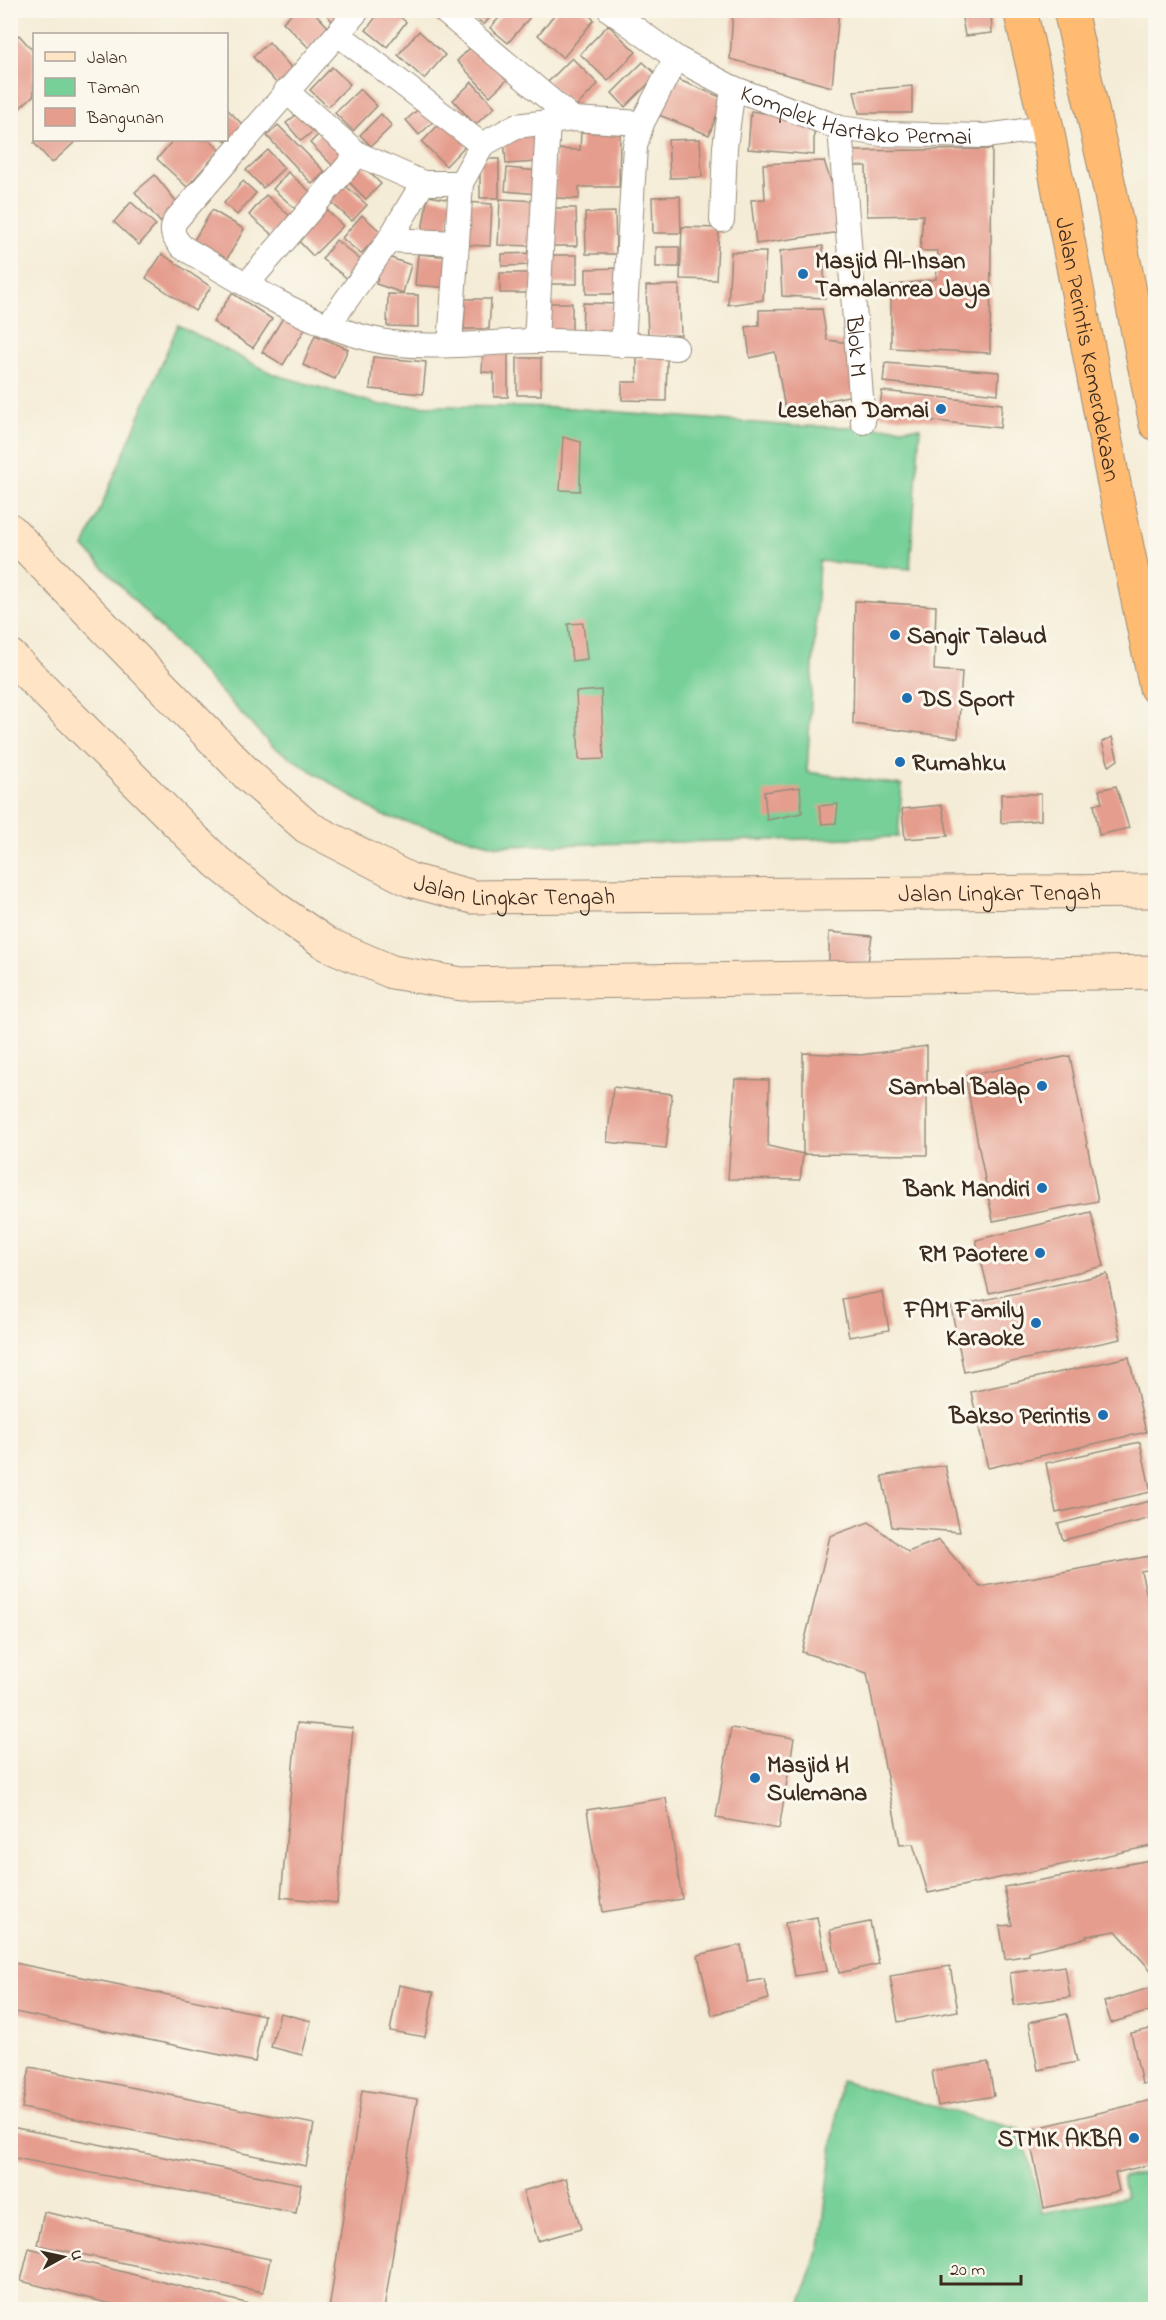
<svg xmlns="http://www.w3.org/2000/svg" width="1166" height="2320" font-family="'Indie Flower',sans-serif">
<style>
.green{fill:#76d097;stroke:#587d5a;stroke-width:1.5}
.building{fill:#e59d8e}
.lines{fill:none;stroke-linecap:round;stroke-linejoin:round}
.street-casing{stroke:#988b7a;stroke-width:26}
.secondary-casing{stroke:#988b7a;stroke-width:35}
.highway-casing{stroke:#988b7a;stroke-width:35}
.street{stroke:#fff;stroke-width:24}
.secondary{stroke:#ffe4c6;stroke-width:33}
.highway{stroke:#ffbb71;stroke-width:33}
.poi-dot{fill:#1f6fb2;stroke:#fbf7ec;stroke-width:2}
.labels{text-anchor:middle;stroke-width:6;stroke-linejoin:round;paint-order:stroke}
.street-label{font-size:24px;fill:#3b2a1e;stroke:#fbf7ec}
.poi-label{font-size:24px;font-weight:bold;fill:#3b2a1e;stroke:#fbf7ec;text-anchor:end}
</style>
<rect width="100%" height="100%" fill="#fbf7ec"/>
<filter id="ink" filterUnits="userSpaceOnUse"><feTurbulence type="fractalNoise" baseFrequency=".0167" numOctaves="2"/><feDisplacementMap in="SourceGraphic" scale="12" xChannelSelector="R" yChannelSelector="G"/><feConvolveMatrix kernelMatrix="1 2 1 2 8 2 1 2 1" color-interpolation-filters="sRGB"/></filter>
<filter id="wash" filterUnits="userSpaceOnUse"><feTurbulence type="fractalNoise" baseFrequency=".008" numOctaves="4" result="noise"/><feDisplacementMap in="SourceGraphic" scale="24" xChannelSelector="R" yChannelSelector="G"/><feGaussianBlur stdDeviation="1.35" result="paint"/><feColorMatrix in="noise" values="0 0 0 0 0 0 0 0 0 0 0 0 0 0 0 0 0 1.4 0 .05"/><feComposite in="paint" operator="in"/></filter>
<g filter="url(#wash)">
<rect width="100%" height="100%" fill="#f4ecd6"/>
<!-- green -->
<g class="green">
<polygon points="178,325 273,374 381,405 571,408 793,426 920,428 910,569 819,561 807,772 902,785 898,837 498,846 381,815 272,746 84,547"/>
<polygon points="841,2081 1021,2130 1042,2213 1126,2197 1122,2178 1155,2170 1155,2309 799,2309 820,2246"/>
</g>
<g id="blocks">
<!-- building -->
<g class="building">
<polygon points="295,10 312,10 331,30 311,50 283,22"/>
<polygon points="323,10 351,10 335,25"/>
<polygon points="381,10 392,10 406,22 387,47 366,30"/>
<polygon points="468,10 496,10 484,25"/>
<polygon points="506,10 536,10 508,43 490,28"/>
<polygon points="558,10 584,10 594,20 563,58 538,35"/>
<polygon points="733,10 839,10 832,87 730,59"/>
<polygon points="991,10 992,33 965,36 961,12"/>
<polygon points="608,25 636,52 608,81 580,54"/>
<polygon points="419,31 445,55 424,79 398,55"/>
<polygon points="19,35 34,52 34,95 10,117 10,43"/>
<polygon points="478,40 512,75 490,96 457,61"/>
<polygon points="269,42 295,72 279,86 253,57"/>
<polygon points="572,58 598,84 575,108 548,82"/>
<polygon points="643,62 657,75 625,107 612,93"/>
<polygon points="332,67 350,84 328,107 310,90"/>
<polygon points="674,78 723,98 709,135 659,115"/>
<polygon points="472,82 495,107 475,125 453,100"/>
<polygon points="912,86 912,113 859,113 854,91"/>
<polygon points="360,89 377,106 353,131 335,113"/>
<polygon points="422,106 435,120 419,135 406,120"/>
<polygon points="226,108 245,127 229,144 224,140 226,140"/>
<polygon points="302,110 317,128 301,141 286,123"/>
<polygon points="751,111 814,121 814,155 748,149"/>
<polygon points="381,114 392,126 371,146 360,135"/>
<polygon points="444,119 468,143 446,166 422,142"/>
<polygon points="278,125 325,172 312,184 267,136"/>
<polygon points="326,127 350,152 334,167 310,143"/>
<polygon points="535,130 537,162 506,164 504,137"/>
<polygon points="581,132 620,134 619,187 579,187 579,199 554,198 556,149 580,150"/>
<polygon points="700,139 702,177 670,178 668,140"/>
<polygon points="37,140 77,140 52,163 34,143"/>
<polygon points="173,140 210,140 220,150 187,187 157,159"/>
<polygon points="992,149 990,353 891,348 891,286 936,279 938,251 920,251 923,215 867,216 866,166 853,166 852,151"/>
<polygon points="268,150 284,168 263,188 246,170"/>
<rect x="480" y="159" width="19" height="39"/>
<polygon points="358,161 381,184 366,199 343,176"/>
<polygon points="824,161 836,196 840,232 756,244 751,200 765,199 763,164"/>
<polygon points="507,168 539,171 537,194 505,191"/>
<polygon points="288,172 314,195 299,212 273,189"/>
<polygon points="155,175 180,206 160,222 135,192"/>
<polygon points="339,180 367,205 352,221 324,196"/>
<polygon points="243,181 256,193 237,215 224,203"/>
<polygon points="266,195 292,218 276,238 249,215"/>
<polygon points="428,196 452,200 447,235 422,231"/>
<polygon points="680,196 681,233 653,233 652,197"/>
<polygon points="500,199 537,201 535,246 498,245"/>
<polygon points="131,202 156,225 139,245 114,222"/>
<polygon points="467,202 492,204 490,246 465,245"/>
<polygon points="321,204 343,226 313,256 292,234"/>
<polygon points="548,208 576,208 577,246 548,246"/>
<polygon points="212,210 244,229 227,259 194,240"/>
<polygon points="615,212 616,254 586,254 585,213"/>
<polygon points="362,215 381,232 361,254 342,238"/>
<polygon points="682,227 719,228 716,280 680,279"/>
<polygon points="336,240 362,261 348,279 322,259"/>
<polygon points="823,246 825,298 782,296 780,251"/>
<rect x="656" y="247" width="23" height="20"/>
<polygon points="731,252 766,252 763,300 728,305"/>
<polygon points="535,253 535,265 502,266 502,254"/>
<polygon points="162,254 211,287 195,311 146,278"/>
<polygon points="418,254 451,257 449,288 415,285"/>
<rect x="551" y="255" width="26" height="29"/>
<polygon points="385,256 411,265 403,293 376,284"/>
<polygon points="620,268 620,294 586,294 586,269"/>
<polygon points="500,273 534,273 533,293 500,293"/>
<polygon points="679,285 681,335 648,336 646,286"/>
<polygon points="232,293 272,319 253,348 213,322"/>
<polygon points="388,294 418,295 418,327 387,326"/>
<polygon points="465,299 491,299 489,329 464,329"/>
<polygon points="543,303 572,303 572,331 544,332"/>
<polygon points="583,303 617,304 616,333 582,332"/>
<polygon points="822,309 827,340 849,343 858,394 785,409 775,352 750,358 746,327 759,325 759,310"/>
<polygon points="286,313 307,326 283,365 262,352"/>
<polygon points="315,335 348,349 335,379 303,365"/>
<polygon points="483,354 508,354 508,397 494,397 494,373 482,372"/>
<polygon points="373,357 426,362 423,394 370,389"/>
<rect x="517" y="358" width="24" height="37"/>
<polygon points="637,358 667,359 666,401 622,400 622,382 637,382"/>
<polygon points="885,363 999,372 998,394 883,382"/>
<polygon points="882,391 1002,404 1000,428 879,415"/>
<polygon points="563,437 581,442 580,491 560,490"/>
<polygon points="855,601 936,606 934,670 962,672 958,738 853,724"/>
<polygon points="583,623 587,659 572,661 568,624"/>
<polygon points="601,690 604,759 579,760 576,692"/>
<polygon points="1112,737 1118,760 1109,766 1102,742"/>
<polygon points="1116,786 1129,828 1099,835 1094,804 1102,803 1099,790"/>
<polygon points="800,787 802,813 767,820 764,792"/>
<polygon points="1001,794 1041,794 1041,820 1001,823"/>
<polygon points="838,804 836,823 822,824 819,806"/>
<polygon points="942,805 948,836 905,839 902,809"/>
<polygon points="829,932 872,936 866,975 829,975"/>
<polygon points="927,1046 927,1155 803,1154 800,1180 728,1179 735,1079 769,1080 768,1146 803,1154 803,1053 861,1055"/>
<polygon points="1070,1056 1098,1201 993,1221 965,1076"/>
<polygon points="613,1087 672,1094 666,1148 607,1142"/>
<polygon points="1091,1212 1104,1266 989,1293 976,1240"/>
<polygon points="1107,1274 1121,1339 964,1372 951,1307"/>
<polygon points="882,1292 889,1330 849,1337 842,1299"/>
<polygon points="1129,1357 1146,1432 988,1468 971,1392"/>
<polygon points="1140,1442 1151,1492 1056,1513 1046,1463"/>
<polygon points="945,1465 960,1532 892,1527 882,1476"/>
<polygon points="1154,1500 1156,1517 1063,1540 1058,1524"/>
<polygon points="869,1522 908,1552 939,1540 980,1587 1150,1556 1152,1569 1141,1571 1156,1635 1156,1845 928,1893 913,1844 900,1845 867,1673 802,1652 830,1536"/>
<polygon points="297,1723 353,1728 337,1903 281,1897"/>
<polygon points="731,1728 794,1738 779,1829 716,1818"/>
<polygon points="666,1798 682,1899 603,1912 587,1810"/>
<polygon points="1156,1859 1156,1976 1116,1931 1086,1936 1087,1938 1029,1951 1029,1955 1005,1959 1000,1926 1012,1925 1004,1887"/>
<polygon points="817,1917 827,1971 795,1976 785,1923"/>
<polygon points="870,1922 879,1964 839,1973 830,1930"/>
<polygon points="741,1945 748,1982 764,1979 769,1999 712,2015 698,1955"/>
<polygon points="10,1962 264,2015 255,2062 10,2011"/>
<polygon points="950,1966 958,2011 898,2022 890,1976"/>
<polygon points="1065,1966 1070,1997 1014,2005 1010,1973"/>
<polygon points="399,1985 434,1992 425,2037 390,2031"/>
<polygon points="1156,1986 1156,2009 1111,2023 1104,2002"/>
<polygon points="280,2013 311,2021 302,2055 271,2047"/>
<polygon points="1067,2014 1077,2062 1038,2070 1029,2022"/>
<polygon points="1156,2028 1156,2081 1142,2084 1131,2033"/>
<polygon points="988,2062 994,2096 938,2106 932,2071"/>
<polygon points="30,2067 314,2124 306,2166 22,2108"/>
<polygon points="362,2090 417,2099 384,2310 329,2310"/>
<polygon points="1156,2099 1156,2163 1115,2173 1119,2191 1044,2208 1028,2130"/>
<polygon points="11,2127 301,2184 296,2213 10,2157"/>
<polygon points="566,2178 581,2229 538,2241 523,2191"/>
<polygon points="44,2212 270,2259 263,2292 37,2245"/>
<polygon points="29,2248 269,2309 269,2310 134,2310 21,2281"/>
</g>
</g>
</g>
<g filter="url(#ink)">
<use href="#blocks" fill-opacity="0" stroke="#988b7a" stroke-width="1.5"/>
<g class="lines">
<!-- street casing -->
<g class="street-casing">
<g id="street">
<path d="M358,10L175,221C170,232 174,238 182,247C241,281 304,323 371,339C424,352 481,342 534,341C581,340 629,345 676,348"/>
<polyline points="443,10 573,119"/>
<path id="s1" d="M610,10L676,58L733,88L840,128L882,134L985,136L1047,128"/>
<polyline points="338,34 482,145"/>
<polyline points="286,91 358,154 423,183"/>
<path id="s2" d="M840,128L863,422"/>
<polyline points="722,220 725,147 733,88"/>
<polyline points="389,240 457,243"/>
<polyline points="247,284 358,154"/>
<polyline points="329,324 389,240 423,183 461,183 482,145 516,126 573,119 642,123"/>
<polyline points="536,341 548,122"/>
<polyline points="450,345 461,183"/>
<polyline points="623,345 635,146 642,123 676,58"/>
</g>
</g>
<!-- secondary casing -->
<g class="secondary-casing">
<g id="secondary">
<path id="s3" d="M10,530L248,775L307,827L410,880L473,897L1156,891"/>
<polyline points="10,656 217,862 272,906 327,944 392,972 462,984 1156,972"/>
</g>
</g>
<!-- highway casing -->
<g class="highway-casing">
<g id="highway">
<path id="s4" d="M1020,10L1047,128L1111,469L1156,688"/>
<polyline points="1070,10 1110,190 1156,424"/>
</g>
</g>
<!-- street -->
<use href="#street" class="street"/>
<!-- secondary -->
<use href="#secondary" class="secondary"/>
<!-- highway -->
<use href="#highway" class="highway"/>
</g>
</g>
<!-- markers -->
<g class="poi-dot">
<circle cx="803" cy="274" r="6"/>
<circle cx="941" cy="409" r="6"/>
<circle cx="895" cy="635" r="6"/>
<circle cx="907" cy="698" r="6"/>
<circle cx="900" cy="762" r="6"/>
<circle cx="1042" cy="1086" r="6"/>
<circle cx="1042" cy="1188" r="6"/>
<circle cx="1040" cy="1253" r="6"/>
<circle cx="1036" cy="1323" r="6"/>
<circle cx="1103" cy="1415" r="6"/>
<circle cx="755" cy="1778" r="6"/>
<circle cx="1134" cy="2138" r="6"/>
</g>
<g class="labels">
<!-- street labels -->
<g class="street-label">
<text dy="8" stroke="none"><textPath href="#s1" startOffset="274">Komplek Hartako Permai</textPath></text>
<text dy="8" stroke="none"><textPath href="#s2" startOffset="219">Blok M</textPath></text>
<text dy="8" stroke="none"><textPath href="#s4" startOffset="346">Jalan Perintis Kemerdekaan</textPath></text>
<text dy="8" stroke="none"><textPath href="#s3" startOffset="642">Jalan Lingkar Tengah</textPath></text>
<text dy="8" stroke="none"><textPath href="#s3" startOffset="1128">Jalan Lingkar Tengah</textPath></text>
</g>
<!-- poi labels -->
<g class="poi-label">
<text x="815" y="268" text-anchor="start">Masjid Al-Ihsan<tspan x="815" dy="28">Tamalanrea Jaya</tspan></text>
<text x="929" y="417">Lesehan Damai</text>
<text x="907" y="643" text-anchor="start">Sangir Talaud</text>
<text x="919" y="706" text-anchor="start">DS Sport</text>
<text x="912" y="770" text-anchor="start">Rumahku</text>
<text x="1030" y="1094">Sambal Balap</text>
<text x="1030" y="1196">Bank Mandiri</text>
<text x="1028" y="1261">RM Paotere</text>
<text x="1024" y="1317">FAM Family<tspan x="1024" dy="28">Karaoke</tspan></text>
<text x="1091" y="1423">Bakso Perintis</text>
<text x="767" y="1772" text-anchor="start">Masjid H<tspan x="767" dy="28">Sulemana</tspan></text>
<text x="1122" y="2146">STMIK AKBA</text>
</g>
</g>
<!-- margin -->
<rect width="1166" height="2320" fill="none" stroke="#fbf7ec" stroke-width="36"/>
<!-- legend -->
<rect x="33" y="33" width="195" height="108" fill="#fbf7ec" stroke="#aea59a" stroke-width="1.5"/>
<rect x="45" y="52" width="30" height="9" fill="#ffe4c6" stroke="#aea59a" stroke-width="1.5"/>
<text x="87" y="63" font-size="18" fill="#3b2a1e">Jalan</text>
<rect x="45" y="78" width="30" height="18" fill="#76d097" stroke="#aea59a" stroke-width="1.5"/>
<text x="87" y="93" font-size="18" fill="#3b2a1e">Taman</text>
<rect x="45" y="108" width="30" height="18" fill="#e59d8e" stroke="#aea59a" stroke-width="1.5"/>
<text x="87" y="123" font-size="18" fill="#3b2a1e">Bangunan</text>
<!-- north arrow -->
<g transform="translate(63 2257) rotate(82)" stroke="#fbf7ec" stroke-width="4.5" paint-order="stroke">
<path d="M0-4.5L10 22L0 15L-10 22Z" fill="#3b2a1e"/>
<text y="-9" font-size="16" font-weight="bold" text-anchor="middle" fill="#3b2a1e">U</text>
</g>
<!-- scale -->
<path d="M941 2275v9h80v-9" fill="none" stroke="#3b2a1e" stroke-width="3"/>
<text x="950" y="2275" font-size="18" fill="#3b2a1e" stroke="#fbf7ec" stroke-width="4.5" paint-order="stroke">20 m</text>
</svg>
